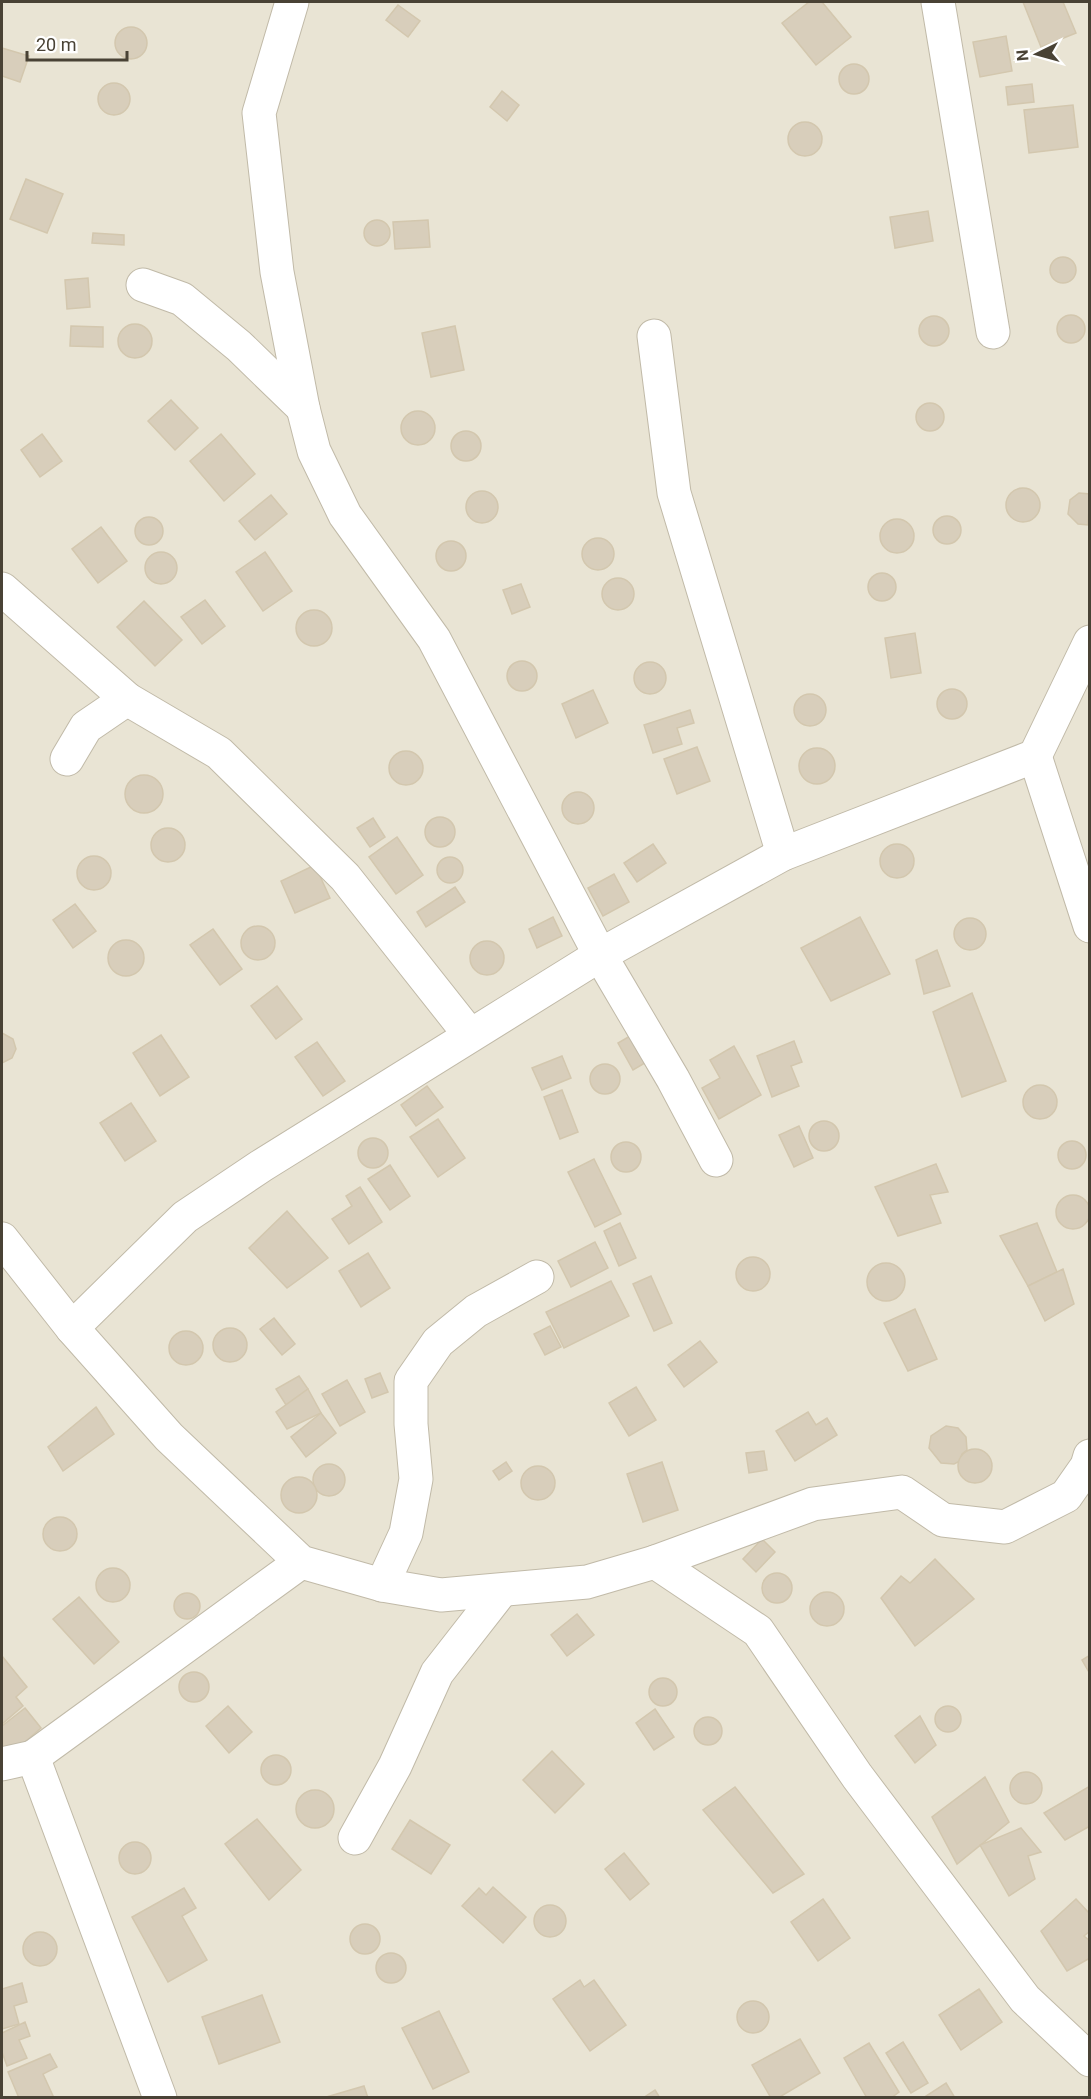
<svg xmlns="http://www.w3.org/2000/svg" width="1091" height="2099" font-family="Roboto,sans-serif">
<style>
.residential{fill:#e9e4d4}
.building{fill:#d8cebb;stroke:#d3c7ae;stroke-width:1.5}
.lines{fill:none;stroke-linecap:round;stroke-linejoin:round}
.street-casing{stroke:#c1baa8;stroke-width:35}
.street{stroke:#fff;stroke-width:33}
</style>
<rect width="100%" height="100%" fill="#f5f1e7"/>
<!-- residential -->
<rect class="residential" x="2" y="2" width="1087" height="2095"/>
<!-- building -->
<g class="building">
<polygon points="809,2 822,2 851,37 816,65 782,23"/>
<polygon points="1023,2 1063,2 1076,33 1041,47"/>
<polygon points="398,5 420,21 408,37 386,20"/>
<circle cx="131" cy="43" r="16"/>
<polygon points="1006,36 1012,71 980,77 973,42"/>
<polygon points="2,48 29,56 20,82 2,76"/>
<circle cx="854" cy="79" r="15"/>
<circle cx="114" cy="99" r="16"/>
<polygon points="1032,84 1034,102 1008,105 1006,87"/>
<polygon points="502,91 519,105 507,121 490,107"/>
<polygon points="1073,105 1078,147 1029,153 1024,110"/>
<circle cx="805" cy="139" r="17"/>
<polygon points="26,179 63,194 47,233 10,219"/>
<polygon points="928,211 933,241 895,248 890,217"/>
<circle cx="377" cy="233" r="13"/>
<polygon points="428,220 430,247 395,249 393,222"/>
<polygon points="93,233 124,235 124,245 92,243"/>
<circle cx="1063" cy="270" r="13"/>
<polygon points="88,278 90,307 67,309 65,280"/>
<circle cx="1071" cy="329" r="14"/>
<circle cx="934" cy="331" r="15"/>
<circle cx="135" cy="341" r="17"/>
<polygon points="71,326 103,327 103,347 70,346"/>
<polygon points="455,326 464,370 431,377 422,333"/>
<polygon points="171,400 198,428 175,450 148,421"/>
<circle cx="930" cy="417" r="14"/>
<circle cx="418" cy="428" r="17"/>
<circle cx="466" cy="446" r="15"/>
<polygon points="42,434 62,461 40,477 21,450"/>
<polygon points="221,434 255,474 224,501 190,461"/>
<circle cx="1023" cy="505" r="17"/>
<circle cx="482" cy="507" r="16"/>
<polygon points="1079,493 1090,494 1088,525 1078,524 1068,514 1070,500"/>
<polygon points="271,495 287,514 255,540 239,521"/>
<circle cx="947" cy="530" r="14"/>
<circle cx="149" cy="531" r="14"/>
<circle cx="897" cy="536" r="17"/>
<polygon points="101,527 127,561 98,583 72,549"/>
<circle cx="598" cy="554" r="16"/>
<circle cx="451" cy="556" r="15"/>
<polygon points="265,552 292,591 263,611 236,572"/>
<circle cx="161" cy="568" r="16"/>
<circle cx="882" cy="587" r="14"/>
<circle cx="618" cy="594" r="16"/>
<polygon points="521,584 530,607 512,614 503,590"/>
<polygon points="205,600 225,626 202,644 181,617"/>
<polygon points="144,601 182,640 155,666 117,627"/>
<circle cx="314" cy="628" r="18"/>
<polygon points="915,633 921,673 891,678 885,638"/>
<circle cx="522" cy="676" r="15"/>
<circle cx="650" cy="678" r="16"/>
<circle cx="952" cy="704" r="15"/>
<polygon points="593,690 608,723 576,738 562,704"/>
<circle cx="810" cy="710" r="16"/>
<polygon points="690,710 694,723 677,728 682,744 653,753 644,725"/>
<polygon points="697,747 710,781 677,794 664,759"/>
<circle cx="817" cy="766" r="18"/>
<circle cx="406" cy="768" r="17"/>
<circle cx="144" cy="794" r="19"/>
<circle cx="578" cy="808" r="16"/>
<circle cx="440" cy="832" r="15"/>
<polygon points="373,818 385,837 370,847 357,828"/>
<circle cx="168" cy="845" r="17"/>
<polygon points="397,837 423,875 396,894 369,857"/>
<polygon points="653,844 666,863 637,882 624,863"/>
<circle cx="897" cy="861" r="17"/>
<circle cx="94" cy="873" r="17"/>
<circle cx="450" cy="870" r="13"/>
<polygon points="315,865 330,898 295,913 281,881"/>
<polygon points="614,874 629,902 603,916 588,888"/>
<polygon points="455,887 465,902 426,927 417,912"/>
<polygon points="75,904 96,931 73,948 53,920"/>
<polygon points="553,917 562,936 537,948 529,929"/>
<polygon points="860,917 890,974 831,1001 801,948"/>
<circle cx="970" cy="934" r="16"/>
<circle cx="258" cy="943" r="17"/>
<polygon points="213,929 242,969 220,985 190,945"/>
<circle cx="126" cy="958" r="18"/>
<circle cx="487" cy="958" r="17"/>
<polygon points="937,950 950,986 924,994 916,960"/>
<polygon points="277,986 302,1019 276,1039 251,1006"/>
<polygon points="972,993 1006,1081 962,1097 933,1012"/>
<polygon points="2,1033 13,1039 16,1049 12,1058 2,1063"/>
<polygon points="635,1033 650,1060 633,1070 618,1043"/>
<polygon points="161,1035 189,1077 160,1096 133,1053"/>
<polygon points="794,1041 802,1062 791,1066 799,1086 772,1097 757,1056"/>
<polygon points="317,1042 345,1081 323,1096 295,1057"/>
<polygon points="734,1046 761,1095 719,1119 702,1088 720,1078 710,1060"/>
<polygon points="562,1056 571,1078 542,1090 532,1068"/>
<circle cx="605" cy="1079" r="15"/>
<circle cx="1040" cy="1102" r="17"/>
<polygon points="427,1086 443,1107 416,1126 401,1105"/>
<polygon points="562,1090 578,1132 560,1139 544,1097"/>
<polygon points="131,1103 156,1141 125,1161 100,1123"/>
<polygon points="438,1119 465,1158 438,1177 410,1137"/>
<circle cx="824" cy="1136" r="15"/>
<polygon points="799,1126 813,1158 794,1167 779,1135"/>
<circle cx="373" cy="1153" r="15"/>
<circle cx="1072" cy="1155" r="14"/>
<circle cx="626" cy="1157" r="15"/>
<polygon points="594,1159 621,1214 595,1227 568,1172"/>
<polygon points="936,1164 948,1192 930,1195 941,1223 898,1236 875,1187"/>
<polygon points="390,1165 410,1196 390,1210 368,1179"/>
<polygon points="360,1187 382,1222 349,1244 332,1219 352,1206 346,1196"/>
<circle cx="1073" cy="1212" r="17"/>
<polygon points="287,1211 328,1258 287,1288 249,1248"/>
<polygon points="620,1223 636,1258 619,1266 604,1231"/>
<polygon points="1037,1223 1057,1272 1028,1286 1000,1236"/>
<polygon points="595,1242 608,1268 571,1287 558,1261"/>
<polygon points="368,1253 390,1288 361,1307 339,1271"/>
<circle cx="753" cy="1274" r="17"/>
<circle cx="886" cy="1282" r="19"/>
<polygon points="1063,1269 1074,1304 1045,1321 1028,1286"/>
<polygon points="651,1276 672,1323 654,1331 633,1284"/>
<polygon points="611,1281 629,1316 564,1348 546,1312"/>
<polygon points="915,1309 937,1359 908,1371 884,1323"/>
<polygon points="274,1318 295,1344 282,1355 260,1329"/>
<polygon points="550,1326 561,1347 545,1355 534,1334"/>
<circle cx="230" cy="1345" r="17"/>
<circle cx="186" cy="1348" r="17"/>
<polygon points="700,1341 717,1362 684,1387 668,1365"/>
<polygon points="380,1373 388,1392 372,1398 365,1379"/>
<polygon points="299,1376 308,1389 286,1405 276,1389"/>
<polygon points="347,1380 365,1412 340,1426 322,1394"/>
<polygon points="636,1387 656,1420 629,1436 609,1403"/>
<polygon points="308,1389 321,1413 287,1429 276,1412"/>
<polygon points="96,1407 114,1434 63,1471 48,1447"/>
<polygon points="808,1412 816,1425 827,1418 837,1435 795,1461 776,1431"/>
<polygon points="321,1413 336,1433 306,1457 291,1437"/>
<polygon points="946,1426 958,1428 966,1437 967,1450 962,1454 960,1461 954,1464 941,1463 929,1448 931,1436"/>
<circle cx="975" cy="1466" r="17"/>
<polygon points="764,1451 767,1470 749,1473 746,1453"/>
<polygon points="506,1462 512,1471 499,1480 493,1471"/>
<polygon points="662,1462 678,1510 643,1522 627,1474"/>
<circle cx="329" cy="1480" r="16"/>
<circle cx="538" cy="1483" r="17"/>
<circle cx="299" cy="1495" r="18"/>
<circle cx="60" cy="1534" r="17"/>
<polygon points="762,1539 775,1552 756,1572 743,1559"/>
<polygon points="935,1559 974,1599 915,1646 881,1598 901,1576 910,1583"/>
<circle cx="113" cy="1585" r="17"/>
<circle cx="777" cy="1588" r="15"/>
<circle cx="827" cy="1609" r="17"/>
<circle cx="187" cy="1606" r="13"/>
<polygon points="79,1597 119,1642 94,1664 53,1619"/>
<polygon points="577,1614 594,1635 567,1656 551,1635"/>
<polygon points="1090,1655 1090,1674 1082,1660"/>
<polygon points="2,1656 27,1687 16,1697 23,1706 2,1724"/>
<circle cx="194" cy="1687" r="15"/>
<circle cx="663" cy="1692" r="14"/>
<circle cx="948" cy="1719" r="13"/>
<polygon points="228,1706 252,1732 229,1753 206,1726"/>
<polygon points="25,1708 41,1728 3,1761 2,1726"/>
<polygon points="655,1709 674,1737 654,1750 636,1723"/>
<polygon points="920,1716 936,1745 915,1763 895,1736"/>
<circle cx="708" cy="1731" r="14"/>
<polygon points="552,1751 584,1784 555,1813 523,1780"/>
<circle cx="276" cy="1770" r="15"/>
<circle cx="1026" cy="1788" r="16"/>
<polygon points="985,1777 1009,1822 957,1864 932,1817"/>
<polygon points="1090,1786 1090,1826 1065,1840 1044,1813"/>
<polygon points="735,1787 804,1874 773,1893 703,1810"/>
<circle cx="315" cy="1809" r="19"/>
<polygon points="257,1819 301,1870 269,1900 225,1844"/>
<polygon points="410,1820 450,1845 431,1874 392,1849"/>
<polygon points="1021,1828 1041,1852 1028,1856 1035,1879 1009,1896 980,1845"/>
<circle cx="135" cy="1858" r="16"/>
<polygon points="624,1853 649,1884 630,1900 605,1869"/>
<polygon points="493,1887 526,1917 503,1943 462,1906 479,1888 486,1895"/>
<polygon points="184,1888 196,1908 182,1916 207,1960 168,1982 132,1917"/>
<polygon points="823,1899 850,1938 818,1961 791,1922"/>
<polygon points="1076,1899 1090,1914 1090,1931 1084,1936 1090,1941 1090,1958 1067,1971 1041,1931"/>
<circle cx="550" cy="1921" r="16"/>
<circle cx="365" cy="1939" r="15"/>
<circle cx="40" cy="1949" r="17"/>
<circle cx="391" cy="1968" r="15"/>
<polygon points="580,1980 584,1987 594,1980 626,2025 590,2051 553,1999"/>
<polygon points="22,1983 27,2002 14,2006 19,2024 2,2029 2,1989"/>
<polygon points="979,1989 1002,2022 961,2050 939,2015"/>
<polygon points="262,1995 280,2042 219,2064 202,2017"/>
<circle cx="753" cy="2017" r="16"/>
<polygon points="439,2011 469,2072 433,2089 402,2028"/>
<polygon points="25,2022 30,2036 19,2040 27,2058 7,2066 2,2052 2,2033"/>
<polygon points="800,2039 820,2073 778,2098 771,2098 752,2065"/>
<polygon points="903,2042 928,2083 911,2093 886,2053"/>
<polygon points="869,2043 899,2092 891,2098 867,2098 844,2058"/>
<polygon points="50,2054 57,2067 43,2074 54,2098 19,2098 8,2072"/>
<polygon points="946,2083 955,2098 923,2098"/>
<polygon points="364,2086 368,2098 323,2098"/>
<polygon points="655,2090 660,2098 643,2098"/>
</g>
<g class="lines">
<!-- street casing -->
<g class="street-casing">
<g id="street">
<polyline points="292,2 259,113 277,272 303,408 314,451 345,515 434,639 600,955 673,1079 716,1160"/>
<polyline points="938,2 993,332"/>
<polyline points="143,285 182,299 239,346 303,408"/>
<polyline points="654,336 674,493 783,854"/>
<polyline points="2,589 127,699 219,753 345,877 470,1035"/>
<polyline points="1035,756 1090,926"/>
<polyline points="67,759 86,727 127,699"/>
<polyline points="2,1239 72,1328 169,1437 301,1562 382,1585 441,1595 587,1582 655,1562 813,1504 902,1492 943,1520 1005,1527 1066,1496 1087,1466 1090,1456"/>
<polyline points="72,1328 185,1217 261,1166 600,955 783,854 1035,756 1090,642"/>
<polyline points="655,1562 758,1631 857,1776 1025,1999 1090,2060"/>
<polyline points="382,1585 406,1533 416,1479 411,1424 411,1381 438,1342 476,1311 537,1277"/>
<polyline points="2,1764 33,1757"/>
<polyline points="355,1838 395,1766 437,1673 501,1591"/>
<polyline points="160,2098 33,1757 301,1562"/>
</g>
</g>
<!-- street -->
<use href="#street" class="street"/>
</g>
<!-- border -->
<rect width="1091" height="2099" fill="none" stroke="#494235" stroke-width="6"/>
<!-- north arrow -->
<g transform="translate(1037 54) rotate(265)" stroke="#ffffff" stroke-width="4.5" paint-order="stroke">
<path d="M0-4.5L10 22L0 15L-10 22Z" fill="#494235"/>
<text y="-9" font-size="16" font-weight="bold" text-anchor="middle" fill="#494235">N</text>
</g>
<!-- scale -->
<path d="M27 51v9h100v-9" fill="none" stroke="#494235" stroke-width="3"/>
<text x="36" y="51" font-size="18" fill="#494235" stroke="#ffffff" stroke-width="4.5" paint-order="stroke">20 m</text>
</svg>
